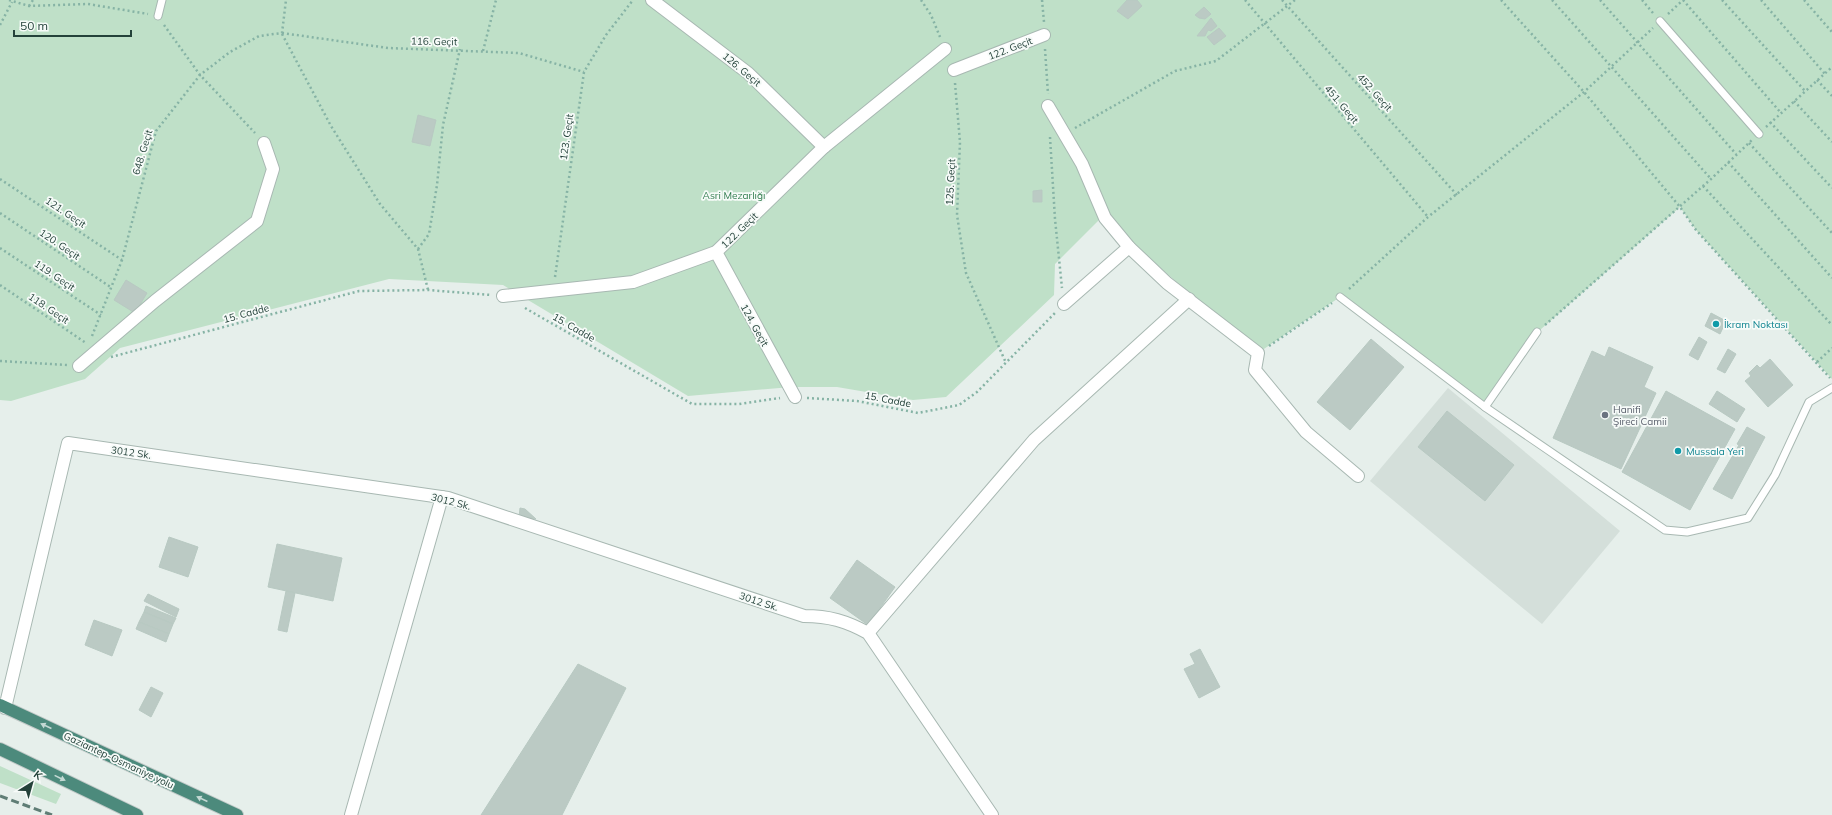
<svg xmlns="http://www.w3.org/2000/svg" width="1832" height="815" font-family="Mulish,sans-serif">
<style>
.built{fill:#d4dfda}
.green{fill:#bfe0c8}
.building{fill:#bbcac4;stroke:#b8c9c2}
.lines{fill:none;stroke-linecap:round;stroke-linejoin:round}
.service-casing{stroke:#a8b8b2;stroke-width:9}
.minor-casing{stroke:#a8b8b2;stroke-width:14}
.trunk-casing{stroke:#c2cac8;stroke-width:14}
.path{stroke:#86b3a5;stroke-width:2.5;stroke-dasharray:2 3;stroke-linecap:butt}
.service{stroke:#fff;stroke-width:7}
.minor{stroke:#fff;stroke-width:12}
.trunk{stroke:#4c8a7c;stroke-width:12}
.rail{stroke:#5f7d75;stroke-width:3;stroke-dasharray:8 4;stroke-linecap:butt}
.oneway{fill:#c4d9d4}
.culture-dot{fill:#0f9aa8;stroke:#f7fbf9;stroke-width:1.5}
.worship-dot{fill:#6b7280;stroke:#f7fbf9;stroke-width:1.5}
.labels{text-anchor:middle;stroke-width:3.5;stroke-linejoin:round;paint-order:stroke}
.street-label{font-size:10px;fill:#24423a;stroke:#f7fbf9}
.park-label{font-size:10px;fill:#2d7a4b;stroke:#f7fbf9}
.culture-label{font-size:10px;fill:#0d838f;stroke:#f7fbf9;text-anchor:start}
.worship-label{font-size:10px;fill:#5b616d;stroke:#f7fbf9;text-anchor:start}
</style>
<rect width="100%" height="100%" fill="#e6efeb"/>
<!-- built -->
<polygon class="built" points="1448,388 1620,531 1542,624 1370,481"/>
<!-- green -->
<g class="green">
<polygon points="0,0 1832,0 1832,379 1696,230 1680,207 1532,337 1482,404 1340,297 1258,353 1102,217 1055,264 1054,295 946,397 913,400 837,387 791,387 688,396 503,285 389,279 120,348 85,379 11,401 0,400"/>
<polygon points="0,766 61,794 56,804 0,783"/>
</g>
<!-- building -->
<g class="building">
<polygon points="1127,0 1137,0 1142,6 1128,19 1117,11"/>
<polygon points="1204,7 1211,14 1205,19 1199,18 1195,15"/>
<polygon points="1211,18 1217,26 1211,31 1208,30 1205,36 1197,36"/>
<polygon points="1219,28 1226,36 1214,45 1207,37"/>
<polygon points="418,115 436,120 430,146 412,142"/>
<polygon points="1042,190 1042,202 1033,202 1033,191"/>
<polygon points="126,280 147,293 135,313 114,300"/>
<polygon points="1711,313 1726,321 1720,334 1705,326"/>
<polygon points="1699,337 1707,342 1698,360 1689,355"/>
<polygon points="1371,339 1404,367 1350,430 1317,402"/>
<polygon points="1609,347 1653,367 1644,387 1656,393 1621,469 1553,438 1592,351 1605,357"/>
<polygon points="1728,349 1736,354 1725,373 1717,369"/>
<polygon points="1770,359 1793,385 1768,407 1745,381 1751,376 1749,373 1757,365 1760,368"/>
<polygon points="1666,391 1735,429 1690,510 1622,472"/>
<polygon points="1717,391 1745,409 1737,422 1709,404"/>
<polygon points="1447,411 1514,465 1485,501 1418,447"/>
<polygon points="1747,427 1765,437 1732,499 1713,489 1739,445 1737,444"/>
<polygon points="520,508 525,509 536,519 519,517"/>
<polygon points="169,537 198,547 188,577 159,567"/>
<polygon points="277,544 342,558 333,601 268,587"/>
<polygon points="857,560 895,587 868,625 830,598"/>
<polygon points="286,591 295,593 287,632 278,630"/>
<polygon points="148,594 179,609 176,617 144,601"/>
<polygon points="146,606 176,618 173,624 144,612"/>
<polygon points="144,612 173,624 169,634 139,622"/>
<polygon points="94,620 122,630 112,656 85,645"/>
<polygon points="139,622 169,634 166,642 136,629"/>
<polygon points="1200,649 1220,687 1199,698 1184,669 1195,664 1190,654"/>
<polygon points="578,664 626,688 562,815 481,815"/>
<polygon points="151,687 163,693 151,717 139,710"/>
</g>
<g class="lines">
<!-- service casing -->
<g class="service-casing">
<g id="service">
<polyline points="158,16 162,0"/>
<polyline points="1660,21 1759,134"/>
<polyline points="1340,297 1485,407 1537,332"/>
<polyline points="1485,407 1665,530 1687,532 1748,518 1775,475 1809,402 1832,388"/>
</g>
</g>
<!-- minor casing -->
<g class="minor-casing">
<g id="minor">
<polyline points="652,0 748,73 824,147"/>
<polyline points="954,70 1044,35"/>
<polyline points="1048,106 1082,164 1105,218 1129,247 1167,283 1258,353 1255,370 1306,432 1358,476"/>
<polyline points="716,252 795,397"/>
<polyline points="503,296 633,282 716,252 824,147 945,49"/>
<polyline points="1064,304 1129,247"/>
<polyline points="79,366 155,301 257,221 273,169 264,143"/>
<polyline points="868,633 1034,440 1189,299"/>
<path d="M5,708L68,443L448,498L804,616C829,616 846,621 868,633L992,815"/>
<polyline points="351,815 442,497"/>
</g>
</g>
<!-- trunk casing -->
<g class="trunk-casing">
<g id="trunk">
<polyline points="0,705 237,815"/>
<polyline points="0,749 137,815"/>
</g>
</g>
<!-- path -->
<g class="path">
<polyline points="9,0 29,6 88,4 148,14"/>
<polyline points="921,0 931,15 940,37"/>
<polyline points="1042,0 1044,22"/>
<polyline points="1245,0 1428,217"/>
<polyline points="1282,0 1457,195"/>
<polyline points="1501,0 1584,92 1680,207 1696,230 1830,378"/>
<polyline points="1552,0 1711,179"/>
<polyline points="1600,0 1736,154"/>
<polyline points="1642,0 1653,13"/>
<polyline points="1683,0 1781,113"/>
<polyline points="1722,0 1805,91"/>
<polyline points="1761,0 1825,74"/>
<polyline points="1804,0 1832,32"/>
<polyline points="29,6 33,0"/>
<polyline points="1668,14 1683,0"/>
<polyline points="0,25 12,2"/>
<polyline points="164,25 200,75 255,133"/>
<polyline points="282,33 388,48 519,53 584,72"/>
<polyline points="282,34 331,126 380,204 418,249 428,290"/>
<polyline points="1045,49 1048,94"/>
<polyline points="483,51 496,0"/>
<polyline points="1817,80 1832,96"/>
<polyline points="955,83 960,142 957,215 966,273 1006,363"/>
<polyline points="1794,101 1832,142"/>
<polyline points="1770,122 1832,188"/>
<polyline points="1766,127 1832,67"/>
<polyline points="1075,128 1175,71 1216,61 1295,0"/>
<polyline points="1050,137 1055,219 1062,288"/>
<polyline points="1749,143 1832,233"/>
<polyline points="1728,162 1832,278"/>
<polyline points="0,179 122,260"/>
<polyline points="1703,186 1832,325"/>
<polyline points="0,213 112,288"/>
<polyline points="0,248 101,315"/>
<polyline points="418,249 429,234 437,185 443,125 460,49"/>
<polyline points="555,277 584,72 606,35 633,0"/>
<polyline points="0,285 86,343"/>
<polyline points="1349,289 1428,217 1584,92 1653,28"/>
<polyline points="525,308 692,404 739,404 780,398"/>
<polyline points="1545,325 1711,179 1752,140"/>
<polyline points="92,336 122,260 156,131 200,75 230,52 259,36 282,33 286,0"/>
<polyline points="1269,346 1332,303"/>
<polyline points="111,357 359,291 428,290 491,295"/>
<polyline points="0,361 67,365"/>
<polyline points="1817,362 1832,348"/>
<polyline points="807,398 857,401 918,413 959,405 977,392 1055,313"/>
</g>
<!-- service -->
<use href="#service" class="service"/>
<!-- minor -->
<use href="#minor" class="minor"/>
<!-- trunk -->
<use href="#trunk" class="trunk"/>
<!-- rail -->
<polyline class="rail" points="0,796 52,815"/>
</g>
<!-- one-way arrows -->
<defs><path id="oneway-solid" d="M-6-.8H1V-3.2L6.5 0L1 3.2V.8H-6Z"/></defs>
<g class="oneway">
<use href="#oneway-solid" transform="translate(46 726) rotate(-155)"/>
<use href="#oneway-solid" transform="translate(60 778) rotate(26)"/>
<use href="#oneway-solid" transform="translate(202 799) rotate(-155)"/>
</g>
<!-- markers -->
<g class="culture-dot">
<circle cx="1716" cy="324" r="4"/>
<circle cx="1678" cy="451" r="4"/>
</g>
<circle class="worship-dot" cx="1605" cy="415" r="4"/>
<g class="labels">
<!-- street labels -->
<g class="street-label">
<text transform="translate(434 41) rotate(1)" y="4">116. Geçit</text>
<text transform="translate(1010 48) rotate(-21)" y="4">122. Geçit</text>
<text transform="translate(742 69) rotate(40)" y="4">126. Geçit</text>
<text transform="translate(1375 92) rotate(48)" y="4">452. Geçit</text>
<text transform="translate(1342 104) rotate(50)" y="4">451. Geçit</text>
<text transform="translate(566 137) rotate(-82)" y="4">123. Geçit</text>
<text transform="translate(142 152) rotate(-73)" y="4">648. Geçit</text>
<text transform="translate(950 182) rotate(-87)" y="4">125. Geçit</text>
<text transform="translate(66 212) rotate(34)" y="4">121. Geçit</text>
<text transform="translate(739 230) rotate(-44)" y="4">122. Geçit</text>
<text transform="translate(60 244) rotate(34)" y="4">120. Geçit</text>
<text transform="translate(55 275) rotate(34)" y="4">119. Geçit</text>
<text transform="translate(49 308) rotate(34)" y="4">118. Geçit</text>
<text transform="translate(246 313) rotate(-15)" y="4">15. Cadde</text>
<text transform="translate(755 325) rotate(61)" y="4">124. Geçit</text>
<text transform="translate(574 327) rotate(30)" y="4">15. Cadde</text>
<text transform="translate(888 399) rotate(11)" y="4">15. Cadde</text>
<text transform="translate(131 452) rotate(8)" y="4">3012 Sk.</text>
<text transform="translate(451 501) rotate(14)" y="4">3012 Sk.</text>
<text transform="translate(759 601) rotate(18)" y="4">3012 Sk.</text>
<text transform="translate(119 760) rotate(25)" y="4">Gaziantep-Osmaniye yolu</text>
</g>
<!-- park labels -->
<g class="park-label">
<text x="734" y="199">Asri Mezarlığı</text>
</g>
<!-- culture labels -->
<g class="culture-label">
<text x="1724" y="328">İkram Noktası</text>
<text x="1686" y="455">Mussala Yeri</text>
</g>
<!-- worship labels -->
<g class="worship-label">
<text x="1613" y="413">Hanifi<tspan x="1613" dy="12">Şireci Camii</tspan></text>
</g>
</g>
<!-- north arrow -->
<g transform="translate(32 783) rotate(37)" stroke="#f7fbf9" stroke-width="3" paint-order="stroke">
<path d="M0-3L7 15L0 10L-7 15Z" fill="#24423a"/>
<text y="-6" font-size="11" font-weight="bold" text-anchor="middle" fill="#24423a">K</text>
</g>
<!-- scale -->
<path d="M14 30v6h117v-6" fill="none" stroke="#24423a" stroke-width="2"/>
<text x="20" y="30" font-size="12" fill="#24423a" stroke="#f7fbf9" stroke-width="3" paint-order="stroke">50 m</text>
</svg>
